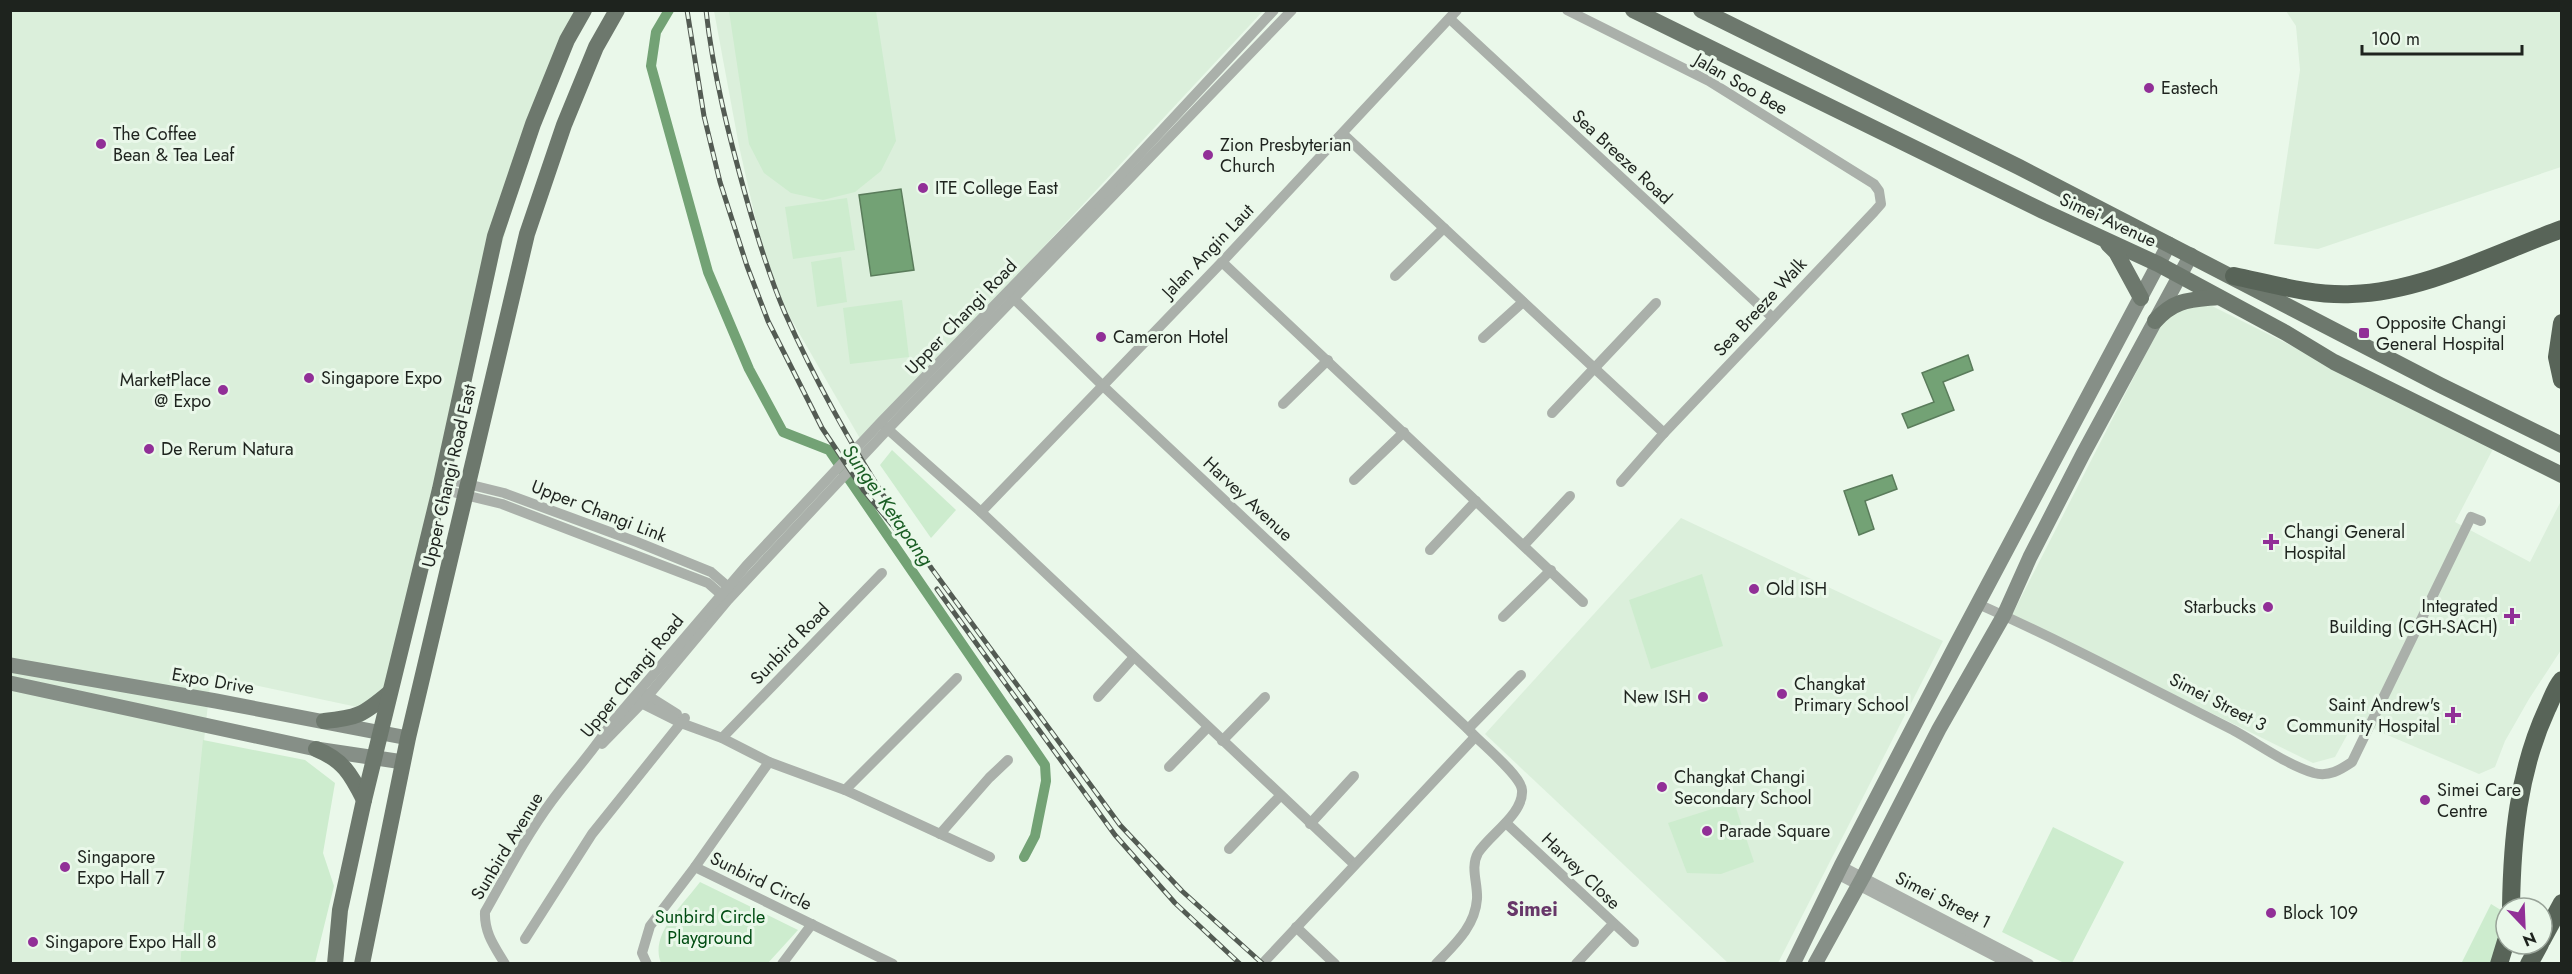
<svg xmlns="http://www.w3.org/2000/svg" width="2572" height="974" font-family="Jost,sans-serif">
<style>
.built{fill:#dbefdb}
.green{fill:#cdecce}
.water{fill:#73a275;stroke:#5a7c5b;stroke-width:1.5}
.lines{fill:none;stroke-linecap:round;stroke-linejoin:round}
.canal{stroke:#73a275;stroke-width:10}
.street{stroke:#aab0aa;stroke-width:10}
.secondary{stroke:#868f87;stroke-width:15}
.primary{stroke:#6d786d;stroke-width:16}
.highway{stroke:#586458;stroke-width:18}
.rail-casing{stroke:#535b53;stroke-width:5}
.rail{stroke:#eaf8ea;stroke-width:3;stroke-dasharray:9;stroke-linecap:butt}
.poi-dot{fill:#912f97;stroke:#eaf8ea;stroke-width:2}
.labels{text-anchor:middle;stroke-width:6;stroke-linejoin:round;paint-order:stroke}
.street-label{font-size:18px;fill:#1e231e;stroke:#eaf8ea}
.poi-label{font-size:18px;fill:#1e231e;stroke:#eaf8ea;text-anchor:start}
.park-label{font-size:18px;fill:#004c12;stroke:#eaf8ea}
.water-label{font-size:20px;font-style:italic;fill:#1a5e24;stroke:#eaf8ea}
.neighbourhood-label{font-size:20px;font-weight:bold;fill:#673769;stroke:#eaf8ea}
</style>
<rect width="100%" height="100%" fill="#eaf8ea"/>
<!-- built -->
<g class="built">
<polygon points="10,11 588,11 572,40 521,175 499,255 399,682 362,708 211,676 180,963 11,963"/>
<polygon points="714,11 1263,11 862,442 776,293 758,230 739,146"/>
<polygon points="2286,11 2561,11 2561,167 2318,249 2274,244 2300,70 2296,26"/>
<polygon points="2204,302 2494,447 2455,522 2530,562 2561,501 2561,650 2529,699 2505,741 2495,767 2479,774 2378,731 2356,719 2335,757 2313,763 2012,615 2161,324 2170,313"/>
<polygon points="1681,518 1943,641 1778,963 1728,963 1485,734"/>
</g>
<!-- green -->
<g class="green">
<polygon points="729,11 876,11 896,141 881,171 855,192 823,200 791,193 764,173 749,144"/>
<polygon points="847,198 855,250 793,259 785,207"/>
<polygon points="841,257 847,302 817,307 811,262"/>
<polygon points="902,300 909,357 850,364 843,308"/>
<polygon points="892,450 956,510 931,538 880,465"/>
<polygon points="1702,574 1723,646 1651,669 1629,600"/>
<polygon points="203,740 305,760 335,783 323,853 334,886 315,963 180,963"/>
<polygon points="1734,802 1754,862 1721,874 1687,873 1668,823"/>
<polygon points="2053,827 2124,862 2072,963 2064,963 2002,932"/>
<path d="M700,882L798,930L768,963H661C649,934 684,904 700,882Z"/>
<polygon points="2491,904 2504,912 2495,963 2461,964"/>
</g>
<!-- water -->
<g class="water">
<polygon points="901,189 914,270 871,276 859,195"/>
<polygon points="1968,355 1973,370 1943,382 1954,410 1908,428 1902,414 1934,402 1922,373"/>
<polygon points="1892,475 1897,489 1865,501 1874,529 1859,535 1844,491"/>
</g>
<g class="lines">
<!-- canal -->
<polyline class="canal" points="669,10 656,32 651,66 708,272 749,369 783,432 829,450 1045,765 1046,781 1035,836 1024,857"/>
<!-- street -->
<g class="street">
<polyline points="1567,10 1709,81 1874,184 1879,191 1881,204 1874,212 1664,433 1621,482"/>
<polyline points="1450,19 1772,317"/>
<polyline points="1343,134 1664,433"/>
<polyline points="1222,262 1583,602"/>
<polyline points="1395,276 1444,228"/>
<path d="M1010,295L1102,385L1468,729C1479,742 1521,775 1522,790C1524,814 1489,835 1478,853C1470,867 1478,884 1477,899C1475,927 1454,945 1436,964"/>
<polyline points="1483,338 1523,302"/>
<polyline points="1283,404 1328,360"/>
<polyline points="1552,413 1656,303"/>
<polyline points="883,425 981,512 1354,864"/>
<polyline points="443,478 504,493 637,542 711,572 733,591"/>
<polyline points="1354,480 1404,432"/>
<polyline points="440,489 502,504 708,583 724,597"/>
<polyline points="981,512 1222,262 1457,10"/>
<polyline points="1524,545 1570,496"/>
<polyline points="1430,550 1476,501"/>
<path d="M1978,604C2064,642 2148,687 2233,730C2259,744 2285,764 2314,773C2329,777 2340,770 2352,762L2471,517L2481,521"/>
<polyline points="1503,617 1551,570"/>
<polyline points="642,692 677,714"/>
<polyline points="1098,697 1134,657"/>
<polyline points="635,700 681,723 722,738 769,762 845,790 990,857"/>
<polyline points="1468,729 1521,675"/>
<polyline points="722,738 882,573"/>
<polyline points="1222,741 1265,697"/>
<polyline points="602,744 642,703 728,600 888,429 1292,10"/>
<polyline points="1169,767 1208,727"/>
<polyline points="845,790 957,678"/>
<polyline points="1506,823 1634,942"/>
<polyline points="1310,824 1354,776"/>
<polyline points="940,834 989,778 1008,760"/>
<polyline points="1229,849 1280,796"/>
<polyline points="1841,866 2029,964"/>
<polyline points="695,867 893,964"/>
<polyline points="1837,874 2010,964"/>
<polyline points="1296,927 1335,964"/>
<polyline points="525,939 592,834 685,718"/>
<polyline points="1265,961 1475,737"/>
<path d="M505,964C495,947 484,933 485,912C506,875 526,836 551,802C570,776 592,753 610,725L746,566L881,422L1110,186L1274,10"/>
<polyline points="647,964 642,953 650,926 695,867 769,762"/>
<polyline points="782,964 812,924"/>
<polyline points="1576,964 1613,924"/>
</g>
<!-- secondary -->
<g class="secondary">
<polyline points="10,665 216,701 408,738"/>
<polyline points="10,683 316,749 403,762"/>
<polyline points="1793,964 1841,866 1957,643 2169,244"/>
<polyline points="1815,964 1863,877 1939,729 2004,615 2030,557 2083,454 2191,255"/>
</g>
<!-- primary -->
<g class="primary">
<polyline points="1633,10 2043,211 2158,264 2286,333 2334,362 2562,475"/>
<polyline points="1701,10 2019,167 2440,385 2562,445"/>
<polyline points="2108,244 2116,252 2141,298"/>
<path d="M2155,321C2175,299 2190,300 2218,297"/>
<path d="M324,721C357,718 363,715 389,693"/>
<path d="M316,749C343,760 351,774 364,800"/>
<polyline points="335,964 340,910 364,800 440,489 495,236 533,124 567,40 584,10"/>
<polyline points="362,964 408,738 527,234 564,125 596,47 617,10"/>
</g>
<!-- highway -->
<g class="highway">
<path d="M2234,276C2272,284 2313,296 2352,294C2422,292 2496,253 2562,229"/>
<polyline points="2562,323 2557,357 2562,380"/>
<path d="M2511,908C2512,840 2518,772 2547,709C2552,699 2555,688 2562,680"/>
<polyline points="2542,940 2562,903"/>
<polyline points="2499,964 2506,941"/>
<polyline points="2529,964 2540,944"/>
</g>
<!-- rail casing -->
<g class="rail-casing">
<g id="rail">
<polyline points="687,10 704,116 720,182 747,266 768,321 822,428 864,491 898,532"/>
<path d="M706,10C713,74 729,136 746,197C757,236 769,276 785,313C825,403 876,488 932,569L1120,825L1182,891L1263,964"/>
<polyline points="937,589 1115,835 1175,903 1240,964"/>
</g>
</g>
<!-- rail -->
<use href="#rail" class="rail"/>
</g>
<!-- markers -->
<g class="poi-dot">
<circle cx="2149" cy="88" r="6"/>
<circle cx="101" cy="144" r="6"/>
<circle cx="1208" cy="155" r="6"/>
<circle cx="923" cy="188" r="6"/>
<rect x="2358" y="327" width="12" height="12" rx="3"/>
<circle cx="1101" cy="337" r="6"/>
<circle cx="309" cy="378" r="6"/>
<circle cx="223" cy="390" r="6"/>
<circle cx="149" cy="449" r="6"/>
<path d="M2268 533h6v6h6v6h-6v6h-6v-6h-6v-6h6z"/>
<circle cx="1754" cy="589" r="6"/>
<circle cx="2268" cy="607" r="6"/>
<path d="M2509 607h6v6h6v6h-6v6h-6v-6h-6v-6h6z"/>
<circle cx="1782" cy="694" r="6"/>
<circle cx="1703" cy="697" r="6"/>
<path d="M2450 706h6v6h6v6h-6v6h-6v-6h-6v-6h6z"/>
<circle cx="1662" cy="787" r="6"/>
<circle cx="2425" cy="800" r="6"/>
<circle cx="1707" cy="831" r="6"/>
<circle cx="65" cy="867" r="6"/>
<circle cx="2271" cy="913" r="6"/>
<circle cx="33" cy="942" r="6"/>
</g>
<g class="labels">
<!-- street labels -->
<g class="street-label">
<text transform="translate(1741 84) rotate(30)" y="6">Jalan Soo Bee</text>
<text transform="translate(1622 157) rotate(43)" y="6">Sea Breeze Road</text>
<text transform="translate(2108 220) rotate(25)" y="6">Simei Avenue</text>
<text transform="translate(1208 251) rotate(-46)" y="6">Jalan Angin Laut</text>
<text transform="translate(1760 307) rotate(-47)" y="6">Sea Breeze Walk</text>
<text transform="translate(961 317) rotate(-46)" y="6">Upper Changi Road</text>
<text transform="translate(449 476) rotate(-77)" y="6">Upper Changi Road East</text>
<text transform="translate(1248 499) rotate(43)" y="6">Harvey Avenue</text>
<text transform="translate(599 511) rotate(21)" y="6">Upper Changi Link</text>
<text transform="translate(790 644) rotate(-46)" y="6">Sunbird Road</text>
<text transform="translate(632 676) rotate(-51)" y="6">Upper Changi Road</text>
<text transform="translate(213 681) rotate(10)" y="6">Expo Drive</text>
<text transform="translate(2218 702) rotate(27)" y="6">Simei Street 3</text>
<text transform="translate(507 846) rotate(-59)" y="6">Sunbird Avenue</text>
<text transform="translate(1581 871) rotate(44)" y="6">Harvey Close</text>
<text transform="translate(761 881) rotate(26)" y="6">Sunbird Circle</text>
<text transform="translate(1943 900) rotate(27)" y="6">Simei Street 1</text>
</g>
<!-- poi labels -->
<g class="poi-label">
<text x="2161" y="94">Eastech</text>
<text x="113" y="140">The Coffee<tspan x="113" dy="21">Bean &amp; Tea Leaf</tspan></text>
<text x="1220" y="151">Zion Presbyterian<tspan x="1220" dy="21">Church</tspan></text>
<text x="935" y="194">ITE College East</text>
<text x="2376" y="329">Opposite Changi<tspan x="2376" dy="21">General Hospital</tspan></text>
<text x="1113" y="343">Cameron Hotel</text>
<text x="321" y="384">Singapore Expo</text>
<text x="211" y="386" text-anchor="end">MarketPlace<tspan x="211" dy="21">@ Expo</tspan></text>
<text x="161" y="455">De Rerum Natura</text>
<text x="2284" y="538">Changi General<tspan x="2284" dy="21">Hospital</tspan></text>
<text x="1766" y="595">Old ISH</text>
<text x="2498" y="612" text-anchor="end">Integrated<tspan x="2498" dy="21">Building (CGH-SACH)</tspan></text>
<text x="2256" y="613" text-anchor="end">Starbucks</text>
<text x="1794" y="690">Changkat<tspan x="1794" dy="21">Primary School</tspan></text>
<text x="1691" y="703" text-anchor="end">New ISH</text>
<text x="2440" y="711" text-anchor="end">Saint Andrew's<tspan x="2440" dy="21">Community Hospital</tspan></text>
<text x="1674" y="783">Changkat Changi<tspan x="1674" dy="21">Secondary School</tspan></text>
<text x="2437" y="796">Simei Care<tspan x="2437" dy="21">Centre</tspan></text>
<text x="1719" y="837">Parade Square</text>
<text x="77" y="863">Singapore<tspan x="77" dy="21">Expo Hall 7</tspan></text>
<text x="2283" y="919">Block 109</text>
<text x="45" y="948">Singapore Expo Hall 8</text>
</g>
<!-- park labels -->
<g class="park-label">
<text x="710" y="923">Sunbird Circle<tspan x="710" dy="21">Playground</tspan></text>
</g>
<!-- water labels -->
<g class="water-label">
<text transform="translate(888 505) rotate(55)" y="7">Sungei Ketapang</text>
</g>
<!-- neighbourhood labels -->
<g class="neighbourhood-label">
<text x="1532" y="916">Simei</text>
</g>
</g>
<!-- border -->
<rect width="2572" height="974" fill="none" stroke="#1e231e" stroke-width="24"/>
<!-- north arrow -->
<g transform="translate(2524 926) rotate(157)"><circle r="28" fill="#eaf8ea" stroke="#98a398" stroke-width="1.5"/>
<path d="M0-4.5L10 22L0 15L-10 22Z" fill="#912f97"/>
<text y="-9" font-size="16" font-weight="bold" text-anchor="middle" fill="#1e231e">N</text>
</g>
<!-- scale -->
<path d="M2362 45v9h160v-9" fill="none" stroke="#1e231e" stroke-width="3"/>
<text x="2371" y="45" font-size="18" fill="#1e231e" stroke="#eaf8ea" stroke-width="4.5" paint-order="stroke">100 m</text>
</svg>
